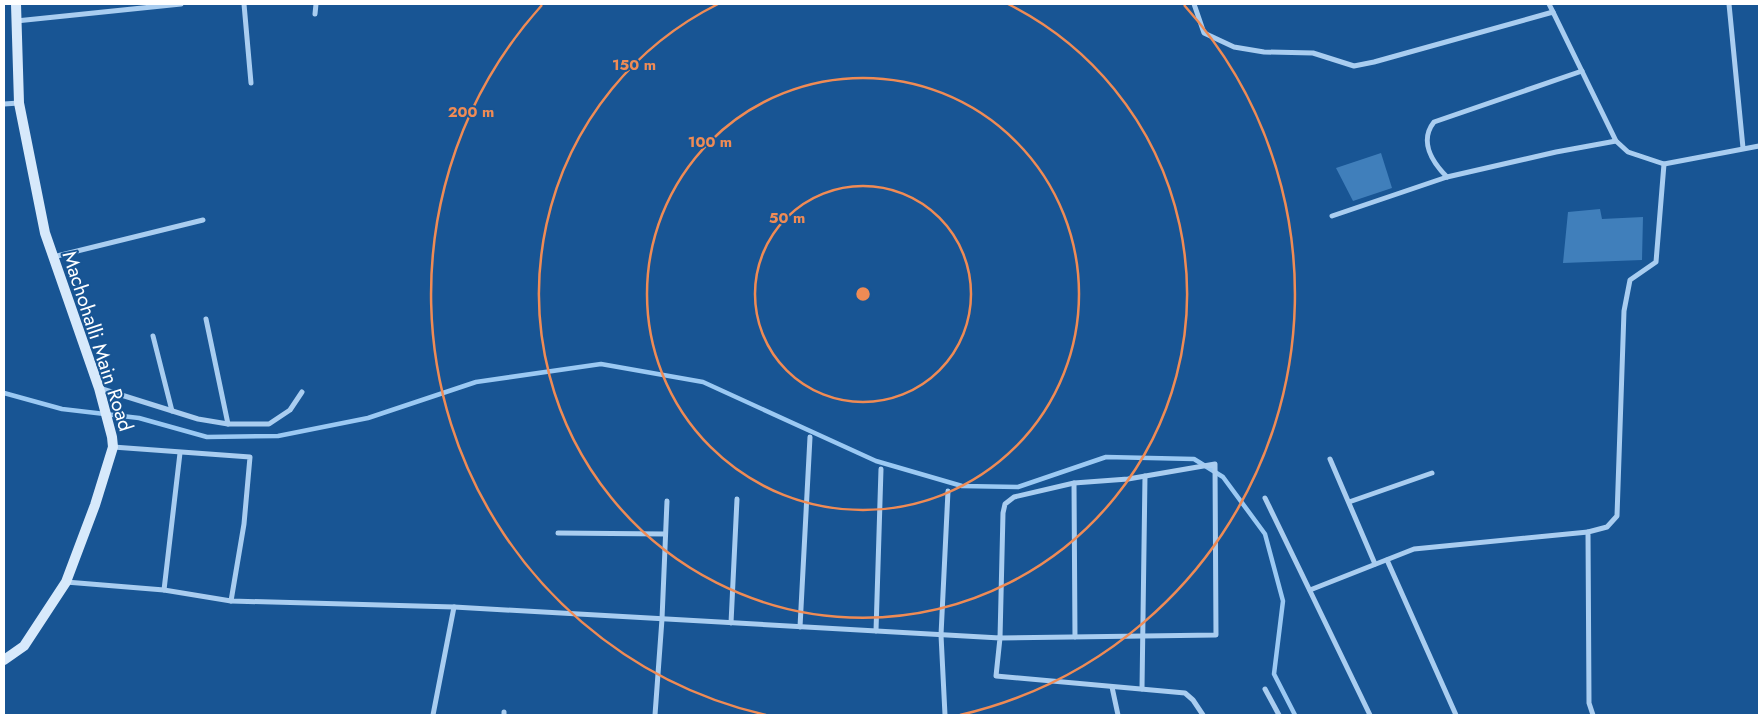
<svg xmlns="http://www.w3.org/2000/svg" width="1763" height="719" font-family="Jost,sans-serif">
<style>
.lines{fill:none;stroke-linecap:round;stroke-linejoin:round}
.stream{stroke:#9bc9f3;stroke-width:4.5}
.building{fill:#407fbb}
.street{stroke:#a9cdf0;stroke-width:5}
.secondary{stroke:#d7e9fb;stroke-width:10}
.ring{fill:none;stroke:#ef8b55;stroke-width:2.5}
.labels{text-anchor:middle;stroke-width:4;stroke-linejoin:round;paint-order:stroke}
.street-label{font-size:20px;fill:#fff;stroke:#185594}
.centre{fill:#ef8b55;stroke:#185594;stroke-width:2.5}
.ring-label{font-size:15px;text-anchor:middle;font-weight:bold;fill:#ef8b55;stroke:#185594;stroke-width:4;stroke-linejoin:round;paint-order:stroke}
</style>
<rect width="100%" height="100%" fill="#185594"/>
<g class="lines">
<!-- stream -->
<polyline class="stream" points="4,393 62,409 139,418 207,437 278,436 368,418 476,382 601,364 703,382 876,461 962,486 1018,487 1106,457 1194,459 1223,477 1265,534 1283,601 1274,674 1295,715"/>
</g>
<!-- building -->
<g class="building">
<polygon points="1381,153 1392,188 1353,201 1336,168"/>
<polygon points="1600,209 1602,219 1643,217 1642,260 1563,263 1568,212"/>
</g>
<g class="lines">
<!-- street -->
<g class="street">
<polyline points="244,4 251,83"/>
<polyline points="1194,4 1204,33 1234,47 1264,52 1313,53 1354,66 1374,62 1553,12 1616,141"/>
<polyline points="1549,4 1553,12"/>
<polyline points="1729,4 1743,148"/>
<polyline points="315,14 316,4"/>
<polyline points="16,21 181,4"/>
<polyline points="4,104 19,103"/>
<path d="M1447,177C1432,162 1419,141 1434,122L1582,71"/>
<polyline points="1332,216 1447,177 1556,152 1616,141 1628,152 1664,164 1759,146"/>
<polyline points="53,257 203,220"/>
<polyline points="206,319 228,424"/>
<polyline points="153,336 172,411"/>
<polyline points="99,388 198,419 228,424 269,424 290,410 302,392"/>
<polyline points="113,447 250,457 244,524 231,601"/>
<polyline points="1330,459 1375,564"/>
<polyline points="1074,483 1075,637"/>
<polyline points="1265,498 1370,715"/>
<polyline points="1349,502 1432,473"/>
<polyline points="558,533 665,534"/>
<polyline points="1387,560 1456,715"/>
<polyline points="66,582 164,590 231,601 454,607 1000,638 1003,513 1005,504 1014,497 1074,483 1128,479 1215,464 1216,635 1000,638 996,676 1185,693 1193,700 1203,715"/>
<polyline points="164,590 180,453"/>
<polyline points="1310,590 1414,549 1588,532"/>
<polyline points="731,623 737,499"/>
<polyline points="800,627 810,437"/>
<polyline points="876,631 881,469"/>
<polyline points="1112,687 1118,715"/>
<polyline points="1142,689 1145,476"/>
<polyline points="1265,689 1279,715"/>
<polyline points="433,715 454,607"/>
<polyline points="504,715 504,712"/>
<polyline points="655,715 662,619 667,501"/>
<polyline points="945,715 941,635 948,491"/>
<polyline points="1593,715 1589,703 1588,532 1607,527 1617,516 1624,311 1630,280 1656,262 1664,164"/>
</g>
<!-- secondary -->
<polyline class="secondary" points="4,660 24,646 66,582 95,505 113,447 112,437 99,388 45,233 19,103 16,4"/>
</g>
<!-- distance rings -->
<g class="ring">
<circle cx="863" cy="294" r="108"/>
<circle cx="863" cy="294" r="216"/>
<path d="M1008 4A324 324 0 1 1 718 4"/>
<path d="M766 715A432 432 0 0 1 542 5M1184 5A432 432 0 0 1 960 715"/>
</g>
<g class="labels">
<!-- street labels -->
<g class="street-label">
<text transform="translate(98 341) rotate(72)" y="7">Machohalli Main Road</text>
</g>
</g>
<circle cx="863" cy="294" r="8" class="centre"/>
<g class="ring-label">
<text x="634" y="70">150 m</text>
<text x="471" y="117">200 m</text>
<text x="710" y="147">100 m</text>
<text x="787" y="223">50 m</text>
</g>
<!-- border -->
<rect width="1763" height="719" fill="none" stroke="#ffffff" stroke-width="10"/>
</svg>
